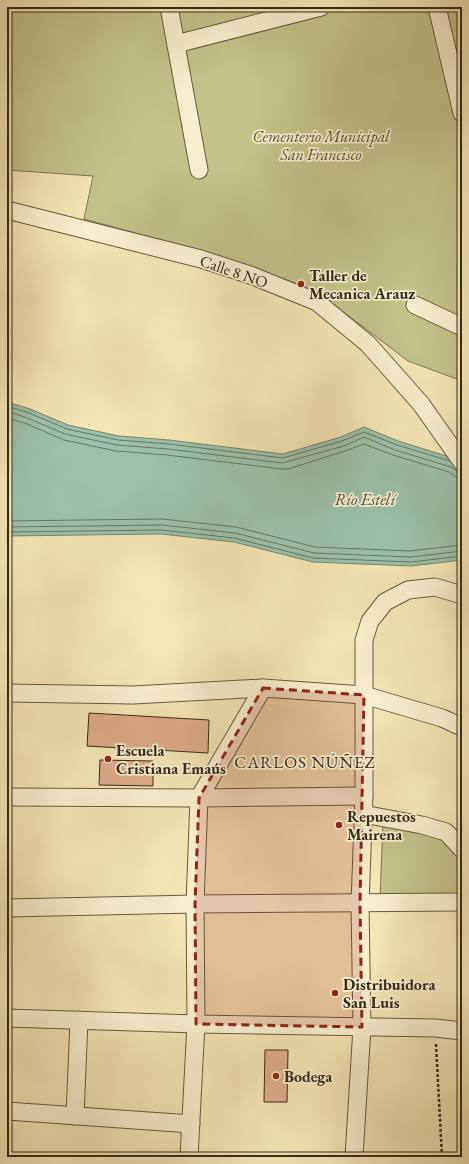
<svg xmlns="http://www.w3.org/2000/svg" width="469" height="1164" font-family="'EB Garamond',serif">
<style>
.green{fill:#c2c389;stroke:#7a7654}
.water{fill:#9cc0ab;stroke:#728473}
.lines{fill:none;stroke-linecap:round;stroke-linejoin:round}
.shore{stroke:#687566;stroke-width:1}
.building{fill:#ddab8b;stroke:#332a20}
.minor-casing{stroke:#635946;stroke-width:19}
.path{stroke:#332a20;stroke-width:2.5;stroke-dasharray:3 2;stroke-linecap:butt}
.minor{stroke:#f8efd0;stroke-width:17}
.marked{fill:#8f2418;fill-opacity:0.2;stroke:#8f2418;stroke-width:3;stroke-dasharray:8 5;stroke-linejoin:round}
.poi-dot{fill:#8f2418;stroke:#f8efd0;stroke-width:1.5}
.labels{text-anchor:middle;stroke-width:3.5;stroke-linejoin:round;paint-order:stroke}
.park-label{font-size:16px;font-style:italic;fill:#57503a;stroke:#f8efd0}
.street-label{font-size:16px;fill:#332a20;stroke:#f8efd0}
.poi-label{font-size:16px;font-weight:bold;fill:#332a20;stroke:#f8efd0;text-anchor:start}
.water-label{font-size:17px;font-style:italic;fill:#4d5043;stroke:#f8efd0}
.neighbourhood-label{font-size:17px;letter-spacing:1px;fill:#332a20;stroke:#f8efd0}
</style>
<rect width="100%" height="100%" fill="#f4e6b6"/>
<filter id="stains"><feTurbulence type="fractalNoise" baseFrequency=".005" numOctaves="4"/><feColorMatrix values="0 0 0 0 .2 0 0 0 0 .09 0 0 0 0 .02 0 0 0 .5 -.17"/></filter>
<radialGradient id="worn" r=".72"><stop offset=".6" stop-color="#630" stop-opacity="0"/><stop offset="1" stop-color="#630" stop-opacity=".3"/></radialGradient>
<!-- green -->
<g class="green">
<polygon points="7,7 462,7 462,381 408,361 316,291 268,273 186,247 84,219 93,176 7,170"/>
<polygon points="383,821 434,836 453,847 462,865 462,897 380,899"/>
</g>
<!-- water -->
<polygon class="water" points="7,402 30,409 68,425 119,436 169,440 283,454 341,437 364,427 398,441 456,459 462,464 462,560 411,566 313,562 234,542 161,534 7,536"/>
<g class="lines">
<!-- shore -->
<g class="shore">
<polyline points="7,406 29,413 67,429 118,440 169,444 283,458 342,441 364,432 397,445 450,461"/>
<polyline points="7,411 27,418 65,434 117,445 168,449 282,463 344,446 364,437 395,450 451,467 457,471 462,471"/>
<polyline points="7,418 25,423 64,440 116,451 167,455 282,469 288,469 345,451 364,444 393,455 449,472 456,477 462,477"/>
<polyline points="7,521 162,519 236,527 315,547 410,551 462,545"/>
<polyline points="7,527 162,525 235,533 314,553 411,557 462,551"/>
<polyline points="7,532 161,530 234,538 313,558 411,562 462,556"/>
</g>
</g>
<!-- building -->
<g class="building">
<polygon points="89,713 209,720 208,753 87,746"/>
<polygon points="100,760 153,761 153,786 99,785"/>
<polygon points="265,1050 288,1050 287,1102 264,1102"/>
</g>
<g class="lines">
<!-- minor casing -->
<g class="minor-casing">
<g id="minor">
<polyline points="169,7 199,170"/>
<polyline points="437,7 462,113"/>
<polyline points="176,44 321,7"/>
<polyline points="7,210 201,259 253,276 317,302 368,344 421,404 462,462"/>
<polyline points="415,305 462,327"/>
<polyline points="7,693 133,695 263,688 364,695 442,718 462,727"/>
<polyline points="7,797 199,798 364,796"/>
<polyline points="363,814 422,825 446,832 462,849"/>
<polyline points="7,908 195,904 462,902"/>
<polyline points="7,1018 196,1024 435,1028 462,1031"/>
<polyline points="7,1111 191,1124"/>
<polyline points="75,1116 79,1020"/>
<polyline points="189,1157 196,1024 195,904 199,798 263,688"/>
<polyline points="354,1157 362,1027 360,904 364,796 364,640 370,621 385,602 408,590 435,587 462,595"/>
</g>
</g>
<!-- path -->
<polyline class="path" points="436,1044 442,1157"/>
<!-- minor -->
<use href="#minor" class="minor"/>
</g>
<!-- marked area -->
<path class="marked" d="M263,688L364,695L360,904L362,1027L196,1024L195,904L199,798Z"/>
<!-- markers -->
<g class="poi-dot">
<circle cx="301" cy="284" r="4"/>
<circle cx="108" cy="759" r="4"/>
<circle cx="339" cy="825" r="4"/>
<circle cx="335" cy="993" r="4"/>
<circle cx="276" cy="1076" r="4"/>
</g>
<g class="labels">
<!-- park labels -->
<g class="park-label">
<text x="321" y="142">Cementerio Municipal<tspan x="321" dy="18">San Francisco</tspan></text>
</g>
<!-- street labels -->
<g class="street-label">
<text transform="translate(234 271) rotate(19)" y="6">Calle 8 NO</text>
</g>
<!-- poi labels -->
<g class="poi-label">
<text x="309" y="281">Taller de<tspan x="309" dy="18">Mecanica Arauz</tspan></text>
<text x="116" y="756">Escuela<tspan x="116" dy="18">Cristiana Emaús</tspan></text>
<text x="347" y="822">Repuestos<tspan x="347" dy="18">Mairena</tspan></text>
<text x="343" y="990">Distribuidora<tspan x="343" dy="18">San Luis</tspan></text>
<text x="284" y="1082">Bodega</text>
</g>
<!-- water labels -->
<g class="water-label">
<text x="365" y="505">Río Estelí</text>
</g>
<!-- neighbourhood labels -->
<g class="neighbourhood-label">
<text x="305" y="768">CARLOS NÚÑEZ</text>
</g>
</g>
<!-- margin -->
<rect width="469" height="1164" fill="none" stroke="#f4e6b6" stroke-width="24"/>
<rect x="8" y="8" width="453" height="1148" fill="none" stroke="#332a20" stroke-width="2"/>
<rect x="12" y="12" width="445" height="1140" fill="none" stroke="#332a20"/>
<rect width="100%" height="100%" filter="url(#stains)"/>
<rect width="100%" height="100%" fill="url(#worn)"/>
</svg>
